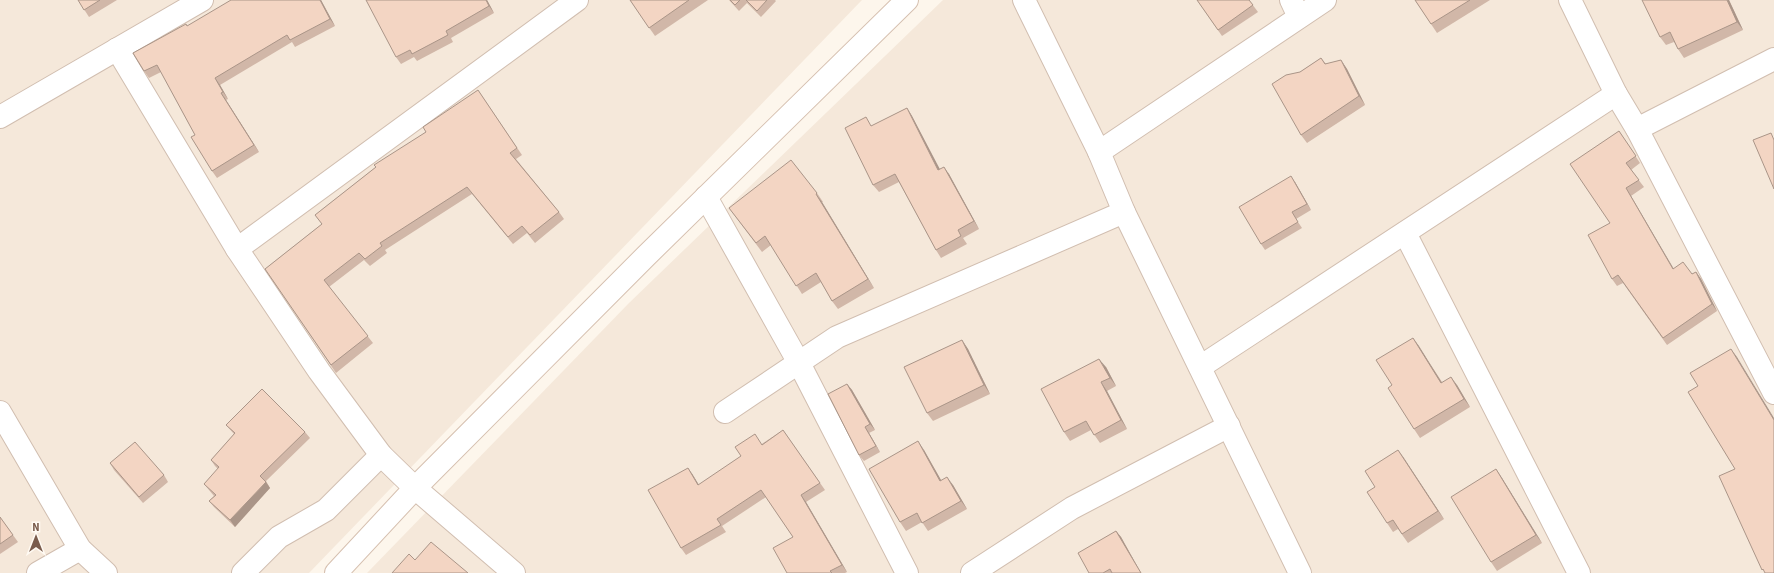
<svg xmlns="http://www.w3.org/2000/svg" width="1774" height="573" font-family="'Source Sans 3',sans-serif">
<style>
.residential{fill:#f5e8da}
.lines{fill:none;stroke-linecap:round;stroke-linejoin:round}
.street-casing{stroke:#d1beb0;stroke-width:24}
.secondary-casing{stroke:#d6c0b0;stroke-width:24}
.street{stroke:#fff;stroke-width:22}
.secondary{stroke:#fff;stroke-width:22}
.wall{fill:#d1b7a8}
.shaded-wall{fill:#aa9588}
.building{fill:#f3d5c3;stroke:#aa9588}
</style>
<rect width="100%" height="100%" fill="#fdf6ec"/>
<!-- residential -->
<g class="residential">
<polygon points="0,0 862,0 309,573 0,573"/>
<polygon points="943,0 1774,0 1774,573 367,573 629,303"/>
</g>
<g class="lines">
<!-- street casing -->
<g class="street-casing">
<g id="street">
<polyline points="1024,0 1099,152 1124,212 1300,573"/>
<polyline points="1291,0 1299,17"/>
<polyline points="1570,0 1616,94 1637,129 1774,393"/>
<polyline points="117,49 237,249 319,371 381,455 415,488 514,573"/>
<polyline points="0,117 202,0"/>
<polyline points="1637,129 1774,59"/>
<polyline points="1099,152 1325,0"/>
<polyline points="706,197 799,363 907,573"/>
<polyline points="1405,233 1579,573"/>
<polyline points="237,249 577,0"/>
<polyline points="1200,367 1616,94"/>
<polyline points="0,412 80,549 106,573"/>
<polyline points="725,412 837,337 1124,212"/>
<polyline points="38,573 80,549"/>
<polyline points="243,573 279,537 326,510 381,455"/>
<polyline points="972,573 1072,508 1229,426"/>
</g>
</g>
<!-- secondary casing -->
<g class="secondary-casing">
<polyline id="secondary" points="336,573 415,488 646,256 907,0"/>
</g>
<!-- street -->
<use href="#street" class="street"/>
<!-- secondary -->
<use href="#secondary" class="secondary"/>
</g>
<!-- wall -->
<g class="wall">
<polygon points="78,0 117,0 89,17"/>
<polygon points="321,0 335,26 295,47 292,42 220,85 228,99 226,100 259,152 217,178 212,171 195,135 161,72 149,78 144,71 187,26"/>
<polygon points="487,0 494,13 451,38 453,42 417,61 414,57 401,64 396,57"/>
<polygon points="630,0 708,0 655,36"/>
<polygon points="729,0 775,0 776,1 761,17 747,3 739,11"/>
<polygon points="1197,0 1249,0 1258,12 1222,36"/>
<polygon points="1415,0 1490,0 1437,33"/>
<polygon points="1729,0 1743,30 1684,58 1678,49 1674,42 1666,45 1660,37"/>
<polygon points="1321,58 1326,64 1341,60 1347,69 1365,105 1307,143 1301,135 1300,72"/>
<polygon points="478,90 522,155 516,159 559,212 564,219 535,243 527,233 513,244 472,194 385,250 387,253 370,266 364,260 329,287 373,343 336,373 265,269 322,224 315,215 376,167 426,132"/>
<polygon points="907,108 912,116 939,169 949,174 979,229 963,238 967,244 941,258 936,250 899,182 879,192 873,185 872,126"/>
<polygon points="1619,131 1640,163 1631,170 1644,187 1631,196 1673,269 1692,274 1696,272 1701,279 1717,311 1667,345 1623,283 1617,286 1612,279 1610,223"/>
<polygon points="1295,182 1311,210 1296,219 1302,228 1265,250 1261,244"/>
<polygon points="817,193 823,202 822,202 874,288 838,309 832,301 821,282 802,294 771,245 762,252 729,208"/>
<polygon points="1413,338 1442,382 1457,385 1470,407 1420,438 1414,429 1392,385"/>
<polygon points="962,340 968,349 990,394 933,421 927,413"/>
<polygon points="1106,367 1116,386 1107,391 1127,429 1100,443 1091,430 1070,441 1064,432"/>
<polygon points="847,384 852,390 875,430 869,433 880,452 864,461 859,455"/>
<polygon points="226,425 305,432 310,438 266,481 270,488 235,527 214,507 209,501 214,496 204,484 218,469 215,466 211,460 234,434"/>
<polygon points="783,430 825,490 806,502 847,572 845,573 787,573 793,537 766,497 722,526 726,532 686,555 681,548 688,468 699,485"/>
<polygon points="924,450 941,480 953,485 967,509 928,531 922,522 906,531 900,522"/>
<polygon points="1398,450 1444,519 1408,543 1398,529 1393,532 1387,523 1375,487"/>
<polygon points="110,463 164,475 168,482 143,503 114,470"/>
<polygon points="1496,469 1502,478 1542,543 1497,571 1491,562"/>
<polygon points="0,517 18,542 0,554"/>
<polygon points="1116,531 1121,537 1141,573 1089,573"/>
</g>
<!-- shaded-wall -->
<g class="shaded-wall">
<polygon points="320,0 321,0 335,26 330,19"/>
<polygon points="486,0 487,0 494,13 489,6"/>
<polygon points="1727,0 1729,0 1743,30 1737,22"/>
<polygon points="1341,60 1347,69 1365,105 1359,96"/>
<polygon points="215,78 220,85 228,99 223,92"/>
<polygon points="221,93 226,100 259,152 254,145"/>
<polygon points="907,108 912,116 944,177 938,170"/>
<polygon points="944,167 949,174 979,229 974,221"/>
<polygon points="1291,176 1295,182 1311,210 1307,204"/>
<polygon points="1626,188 1631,196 1678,276 1673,269"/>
<polygon points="816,194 822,202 874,288 868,279"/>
<polygon points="1696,272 1701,279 1717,311 1712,304"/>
<polygon points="1413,338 1419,346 1447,391 1441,383"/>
<polygon points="962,340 968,349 990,394 984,385"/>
<polygon points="1731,349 1737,357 1774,418 1774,420"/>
<polygon points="1099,359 1106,367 1116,386 1110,378"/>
<polygon points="1451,377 1457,385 1470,407 1464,399"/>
<polygon points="1101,382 1107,391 1127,429 1121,420"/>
<polygon points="847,384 852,390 875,430 870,424"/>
<polygon points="865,427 869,433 880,452 876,446"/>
<polygon points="918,441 924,450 946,489 940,481"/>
<polygon points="1398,450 1404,458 1444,519 1438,511"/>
<polygon points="688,468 693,475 703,492 698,485"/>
<polygon points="1496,469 1502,478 1542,543 1536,535"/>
<polygon points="947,477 953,485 967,509 961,501"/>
<polygon points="266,482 270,488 235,527 230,520"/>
<polygon points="801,495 806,502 847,572 842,565"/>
<polygon points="1116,531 1121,537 1141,573"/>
</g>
<!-- building -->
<g class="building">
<polygon points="78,0 100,0 84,10"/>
<polygon points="231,0 320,0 330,19 290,40 287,35 215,78 223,92 221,93 254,145 212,171 191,137 195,135 157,65 144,71 133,53 186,24 187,26"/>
<polygon points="366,0 486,0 489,6 446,31 448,35 412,54 410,50 396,57"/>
<polygon points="630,0 689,0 649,28"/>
<polygon points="730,0 740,0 735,5"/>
<polygon points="746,0 767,0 757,11"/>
<polygon points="1197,0 1249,0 1253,5 1218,30"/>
<polygon points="1415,0 1470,0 1431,24"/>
<polygon points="1642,0 1727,0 1737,22 1678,49 1670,32 1660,37"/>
<polygon points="1321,58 1325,64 1341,60 1359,96 1301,135 1272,84 1286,75 1300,72"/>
<polygon points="478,90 517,148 510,153 559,212 530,235 522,226 508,237 467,187 380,243 382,246 365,259 359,253 324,280 368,336 331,365 265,269 322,224 315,215 376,167 374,165 426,132 423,127"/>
<polygon points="907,108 938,170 944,167 974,221 958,230 961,236 936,250 895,174 873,185 845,128 866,117 871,126"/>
<polygon points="1619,131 1636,156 1626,163 1639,180 1626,188 1673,269 1683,262 1692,274 1696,272 1712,304 1663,338 1618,275 1612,279 1588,235 1610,223 1570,164"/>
<polygon points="1771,133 1774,140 1774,189 1753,140"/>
<polygon points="791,160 817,193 816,194 868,279 832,301 816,273 796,286 765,236 756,243 729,208"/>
<polygon points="1291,176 1307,204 1292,212 1298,222 1261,244 1239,207"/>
<polygon points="1413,338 1441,383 1451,377 1464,399 1414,429 1388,388 1392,385 1376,360"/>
<polygon points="962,340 984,385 927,413 904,367"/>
<polygon points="1731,349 1774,420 1774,573 1765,573 1763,569 1762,570 1719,476 1735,469 1688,392 1698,386 1690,373"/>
<polygon points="1099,359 1110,378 1101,382 1121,420 1094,435 1086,421 1064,432 1041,389"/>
<polygon points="847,384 870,424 865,427 876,446 859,455 828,394"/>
<polygon points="262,389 305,432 260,476 266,482 230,520 209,501 216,495 204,484 219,467 211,460 235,433 226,425"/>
<polygon points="783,430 820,483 801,495 842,565 830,571 832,573 787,573 773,548 793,537 761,490 717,519 721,525 681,548 648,490 688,468 698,485 741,456 735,447 755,434 762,445"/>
<polygon points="918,441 940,481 947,477 961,501 922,523 917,513 900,522 869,469"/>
<polygon points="135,442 164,475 139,497 110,463"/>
<polygon points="1398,450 1438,511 1402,534 1393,520 1387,523 1367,492 1375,487 1365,471"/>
<polygon points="1496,469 1536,535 1491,562 1451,497"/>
<polygon points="0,517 13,535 0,544"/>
<polygon points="1116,531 1141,573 1112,573 1110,569 1103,573 1089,573 1078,553"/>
<polygon points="431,542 468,573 392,573 409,554 415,560"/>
</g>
<!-- north arrow -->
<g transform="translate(36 537)" stroke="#fffaf3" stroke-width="3" paint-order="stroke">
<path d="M0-3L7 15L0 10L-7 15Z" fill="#7a5c4d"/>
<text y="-6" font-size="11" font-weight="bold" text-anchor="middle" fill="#7a5c4d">N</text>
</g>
</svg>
